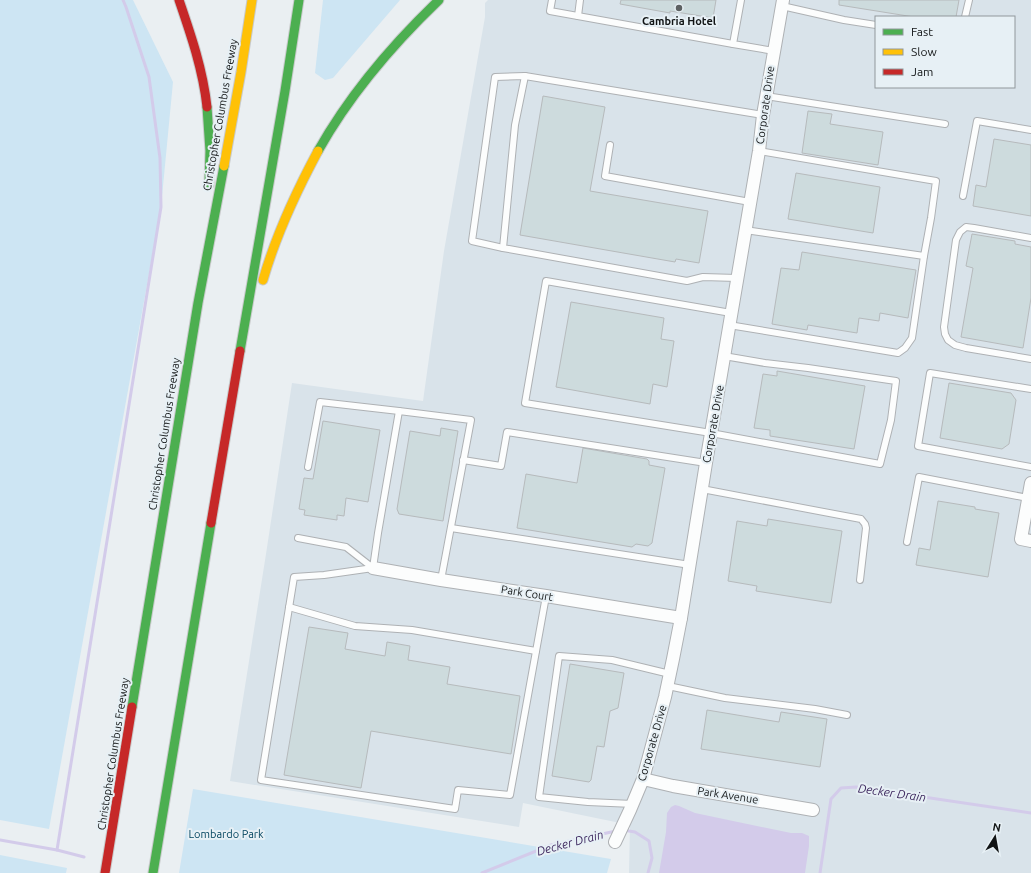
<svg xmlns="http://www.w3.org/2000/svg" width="1031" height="873" font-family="Ubuntu,sans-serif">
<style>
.built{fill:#d9e3ea;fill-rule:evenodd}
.green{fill:#cde5f3}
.water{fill:#d3cbea}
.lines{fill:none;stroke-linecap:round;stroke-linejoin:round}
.stream{stroke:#d3cbea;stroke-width:3}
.building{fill:#cddbdd;stroke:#b6babc}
.lane-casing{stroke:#aeb1b4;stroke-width:8}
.street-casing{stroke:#aeb1b4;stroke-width:14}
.fast-casing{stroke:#c8cacb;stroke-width:11}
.slow-casing{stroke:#c8cacb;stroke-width:11}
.jam-casing{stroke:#c8cacb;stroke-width:11}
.lane{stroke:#fcfdfd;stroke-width:6}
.street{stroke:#fcfdfd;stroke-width:12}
.fast{stroke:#4caf50;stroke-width:9}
.slow{stroke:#ffc107;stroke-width:9}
.jam{stroke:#c62828;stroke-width:9}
.poi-dot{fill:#5d6162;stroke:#e7f0f5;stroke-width:1.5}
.labels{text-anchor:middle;stroke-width:4;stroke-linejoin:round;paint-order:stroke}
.poi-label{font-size:11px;font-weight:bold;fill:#111415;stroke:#e7f0f5}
.street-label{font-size:11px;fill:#111415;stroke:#e7f0f5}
.park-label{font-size:11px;fill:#01435e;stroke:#e7f0f5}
.water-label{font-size:12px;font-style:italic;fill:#3f2a60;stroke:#e7f0f5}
</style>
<rect width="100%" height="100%" fill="#eaeff2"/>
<!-- built -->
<path class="built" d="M488,0H1031V873H629L630,825L523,803L519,827L230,781L266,554L292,383L423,401L444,251L485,17V3ZM876,17H1014V87H876Z"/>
<!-- green -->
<g class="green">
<polygon points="0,0 133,0 173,82 161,207 49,829 0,820"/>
<polygon points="323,0 400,0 333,78 325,80 315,73"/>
<polygon points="193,789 611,859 607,873 179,873"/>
<polygon points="0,855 67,868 66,873 0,873"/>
</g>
<!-- water -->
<polygon class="water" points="675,805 679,806 695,813 791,833 802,833 809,836 809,846 805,873 659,873 666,832 667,813 671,807"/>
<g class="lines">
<!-- stream -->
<g class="stream">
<polyline points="623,830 635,832 649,841 652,858 648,873"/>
<polyline points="0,840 57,850 84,857"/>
<polyline points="57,850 161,207 160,158 149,77 126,7 123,0"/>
<polyline points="482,873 551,845 616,831"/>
<polyline points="820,873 831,799 841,788 856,787 1031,813"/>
</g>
</g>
<!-- building -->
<g class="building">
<polygon points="621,0 716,0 713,18 670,11 670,13 620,4"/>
<polygon points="839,0 959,0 956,17 914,17 839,5"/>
<polygon points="543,96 605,107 590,191 708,211 699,263 676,259 675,262 520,235"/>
<polygon points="808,111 832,114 830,124 883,132 878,165 802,153"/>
<polygon points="994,139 1031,145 1031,216 973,206 976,185 986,187"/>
<polygon points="796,173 880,187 873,233 788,219"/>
<polygon points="972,234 1015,241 1015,244 1031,247 1031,298 1023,348 961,337 973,268 966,266"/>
<polygon points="802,252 916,270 908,318 880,313 879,321 859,318 857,333 808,325 807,330 772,324 781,268 799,270"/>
<polygon points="571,302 664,318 661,339 674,341 667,387 653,384 650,404 556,387"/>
<polygon points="777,371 865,386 854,449 770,436 770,430 754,428 763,374 777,376"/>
<polygon points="949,383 1011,393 1016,400 1009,444 1002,449 940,438"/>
<polygon points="323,421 380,430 368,502 346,498 344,516 337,515 337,520 304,515 305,510 299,509 304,478 313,479"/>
<polygon points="441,428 458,431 443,521 399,514 397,509 410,431 440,436"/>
<polygon points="583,448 647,459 649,461 649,465 665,468 652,543 648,546 636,544 632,547 517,528 526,474 577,483"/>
<polygon points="938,501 975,507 975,509 999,513 988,577 916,565 919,548 930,550"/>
<polygon points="768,519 842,531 831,603 756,591 757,586 728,581 737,521 767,526"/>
<polygon points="309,627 348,633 345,649 385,656 387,642 410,646 408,660 450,667 447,684 520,696 511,754 371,731 361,788 284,775"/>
<polygon points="570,664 624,673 618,708 610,711 604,747 597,746 591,780 589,782 552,776"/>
<polygon points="707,710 779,722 781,712 827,719 820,767 701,749"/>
</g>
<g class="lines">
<!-- lane casing -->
<g class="lane-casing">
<g id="lane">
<polyline points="552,0 550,11 733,44"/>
<polyline points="741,0 733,44 774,51"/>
<polyline points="782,6 844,20 876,25"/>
<polyline points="578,16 580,0"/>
<polyline points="965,17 969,0"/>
<polyline points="525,76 515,125 503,248 687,281 703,277 737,278"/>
<polyline points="766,96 945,124"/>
<polyline points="610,145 605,176 750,202"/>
<polyline points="963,196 977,121 1031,130"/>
<polyline points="745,230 924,256 931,218 936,181 759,151"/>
<polyline points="1031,238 974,228 966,227 960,232 956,240 944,327 945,334 948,340 955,345 966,348 1031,359"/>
<polyline points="503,248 472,241 495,77 525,76 763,115"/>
<polyline points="729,325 898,353 905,348 912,338 924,256"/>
<polyline points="724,356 765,363 808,368 896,381 891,420 880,464 711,433 525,403 546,281 731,313"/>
<polyline points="1031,389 930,373 918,446 1031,467"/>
<polyline points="463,460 501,466 507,432 706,463"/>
<polyline points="308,467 320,402 399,411"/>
<polyline points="702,489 861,519 865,524 866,528 860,580"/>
<polyline points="451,528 690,565"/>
<polyline points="298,538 346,547 373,568"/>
<polyline points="907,542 919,477 1028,498"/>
<polyline points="373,568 324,575 294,577 261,780 455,809 458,790 510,795 546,596"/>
<polyline points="373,568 378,533 399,411 471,420 441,580"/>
<polyline points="289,607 355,626 412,630 536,651"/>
<polyline points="668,686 725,698 815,709 847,715"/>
<polyline points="633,804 588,802 539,797 559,656 612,660 670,674"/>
</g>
</g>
<!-- street casing -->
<g class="street-casing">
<g id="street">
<polyline points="1031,483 1021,539 1031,541"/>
<polyline points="373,568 441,580 546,596 681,618"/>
<polyline points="643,779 673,786 813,810"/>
<polyline points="615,842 630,810 643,779 665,697 673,659 681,618 706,463 759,151 763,115 783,0"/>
</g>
</g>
<!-- fast casing -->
<g class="fast-casing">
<g id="fast">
<polyline points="207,107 210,151 209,185"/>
<path d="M318,151C350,94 392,45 439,0"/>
<polyline points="240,351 285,91 299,0"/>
<polyline points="132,707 198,303 224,166"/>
<polyline points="153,873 211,523"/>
</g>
</g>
<!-- slow casing -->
<g class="slow-casing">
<g id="slow">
<polyline points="224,166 241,72 252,0"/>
<path d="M263,280C276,235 296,192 318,151"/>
</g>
</g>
<!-- jam casing -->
<g class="jam-casing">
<g id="jam">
<path d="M179,0C191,35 203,70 207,107"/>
<polyline points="211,523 240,351"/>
<polyline points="105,873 132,707"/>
</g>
</g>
<!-- lane -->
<use href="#lane" class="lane"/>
<!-- street -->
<use href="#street" class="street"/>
<!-- fast -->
<use href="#fast" class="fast"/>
<!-- slow -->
<use href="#slow" class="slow"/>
<!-- jam -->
<use href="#jam" class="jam"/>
</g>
<!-- markers -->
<circle class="poi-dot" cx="679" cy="8" r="4"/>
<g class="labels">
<!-- poi labels -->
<g class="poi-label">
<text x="679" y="25">Cambria Hotel</text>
</g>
<!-- street labels -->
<g class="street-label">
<text transform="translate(765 105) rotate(-82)" y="4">Corporate Drive</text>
<text transform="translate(220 115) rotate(-80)" y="4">Christopher Columbus Freeway</text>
<text transform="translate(713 424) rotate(-80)" y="4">Corporate Drive</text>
<text transform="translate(164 434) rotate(-81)" y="4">Christopher Columbus Freeway</text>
<text transform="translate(527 593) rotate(9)" y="4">Park Court</text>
<text transform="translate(652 743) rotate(-74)" y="4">Corporate Drive</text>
<text transform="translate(113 754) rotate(-81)" y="4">Christopher Columbus Freeway</text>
<text transform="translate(728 795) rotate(9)" y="4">Park Avenue</text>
</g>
<!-- park labels -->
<g class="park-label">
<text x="226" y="838">Lombardo Park</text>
</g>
<!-- water labels -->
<g class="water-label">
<text transform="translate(892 793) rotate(8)" y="4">Decker Drain</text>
<text transform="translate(570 843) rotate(-15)" y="4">Decker Drain</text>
</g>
</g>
<!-- legend -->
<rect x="875" y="16" width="140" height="72" fill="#e7f0f5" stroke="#91989b"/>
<rect x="883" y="29" width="20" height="6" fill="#4caf50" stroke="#91989b"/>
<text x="911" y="36" font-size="12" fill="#111415">Fast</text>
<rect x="883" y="49" width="20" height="6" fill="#ffc107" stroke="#91989b"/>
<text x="911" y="56" font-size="12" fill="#111415">Slow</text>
<rect x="883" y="69" width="20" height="6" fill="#c62828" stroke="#91989b"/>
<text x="911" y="76" font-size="12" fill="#111415">Jam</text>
<!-- north arrow -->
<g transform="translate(995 837) rotate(11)" stroke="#e7f0f5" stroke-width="3" paint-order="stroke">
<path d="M0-3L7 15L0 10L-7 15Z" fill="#111415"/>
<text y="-6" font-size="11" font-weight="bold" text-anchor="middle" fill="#111415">N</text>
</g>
</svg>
